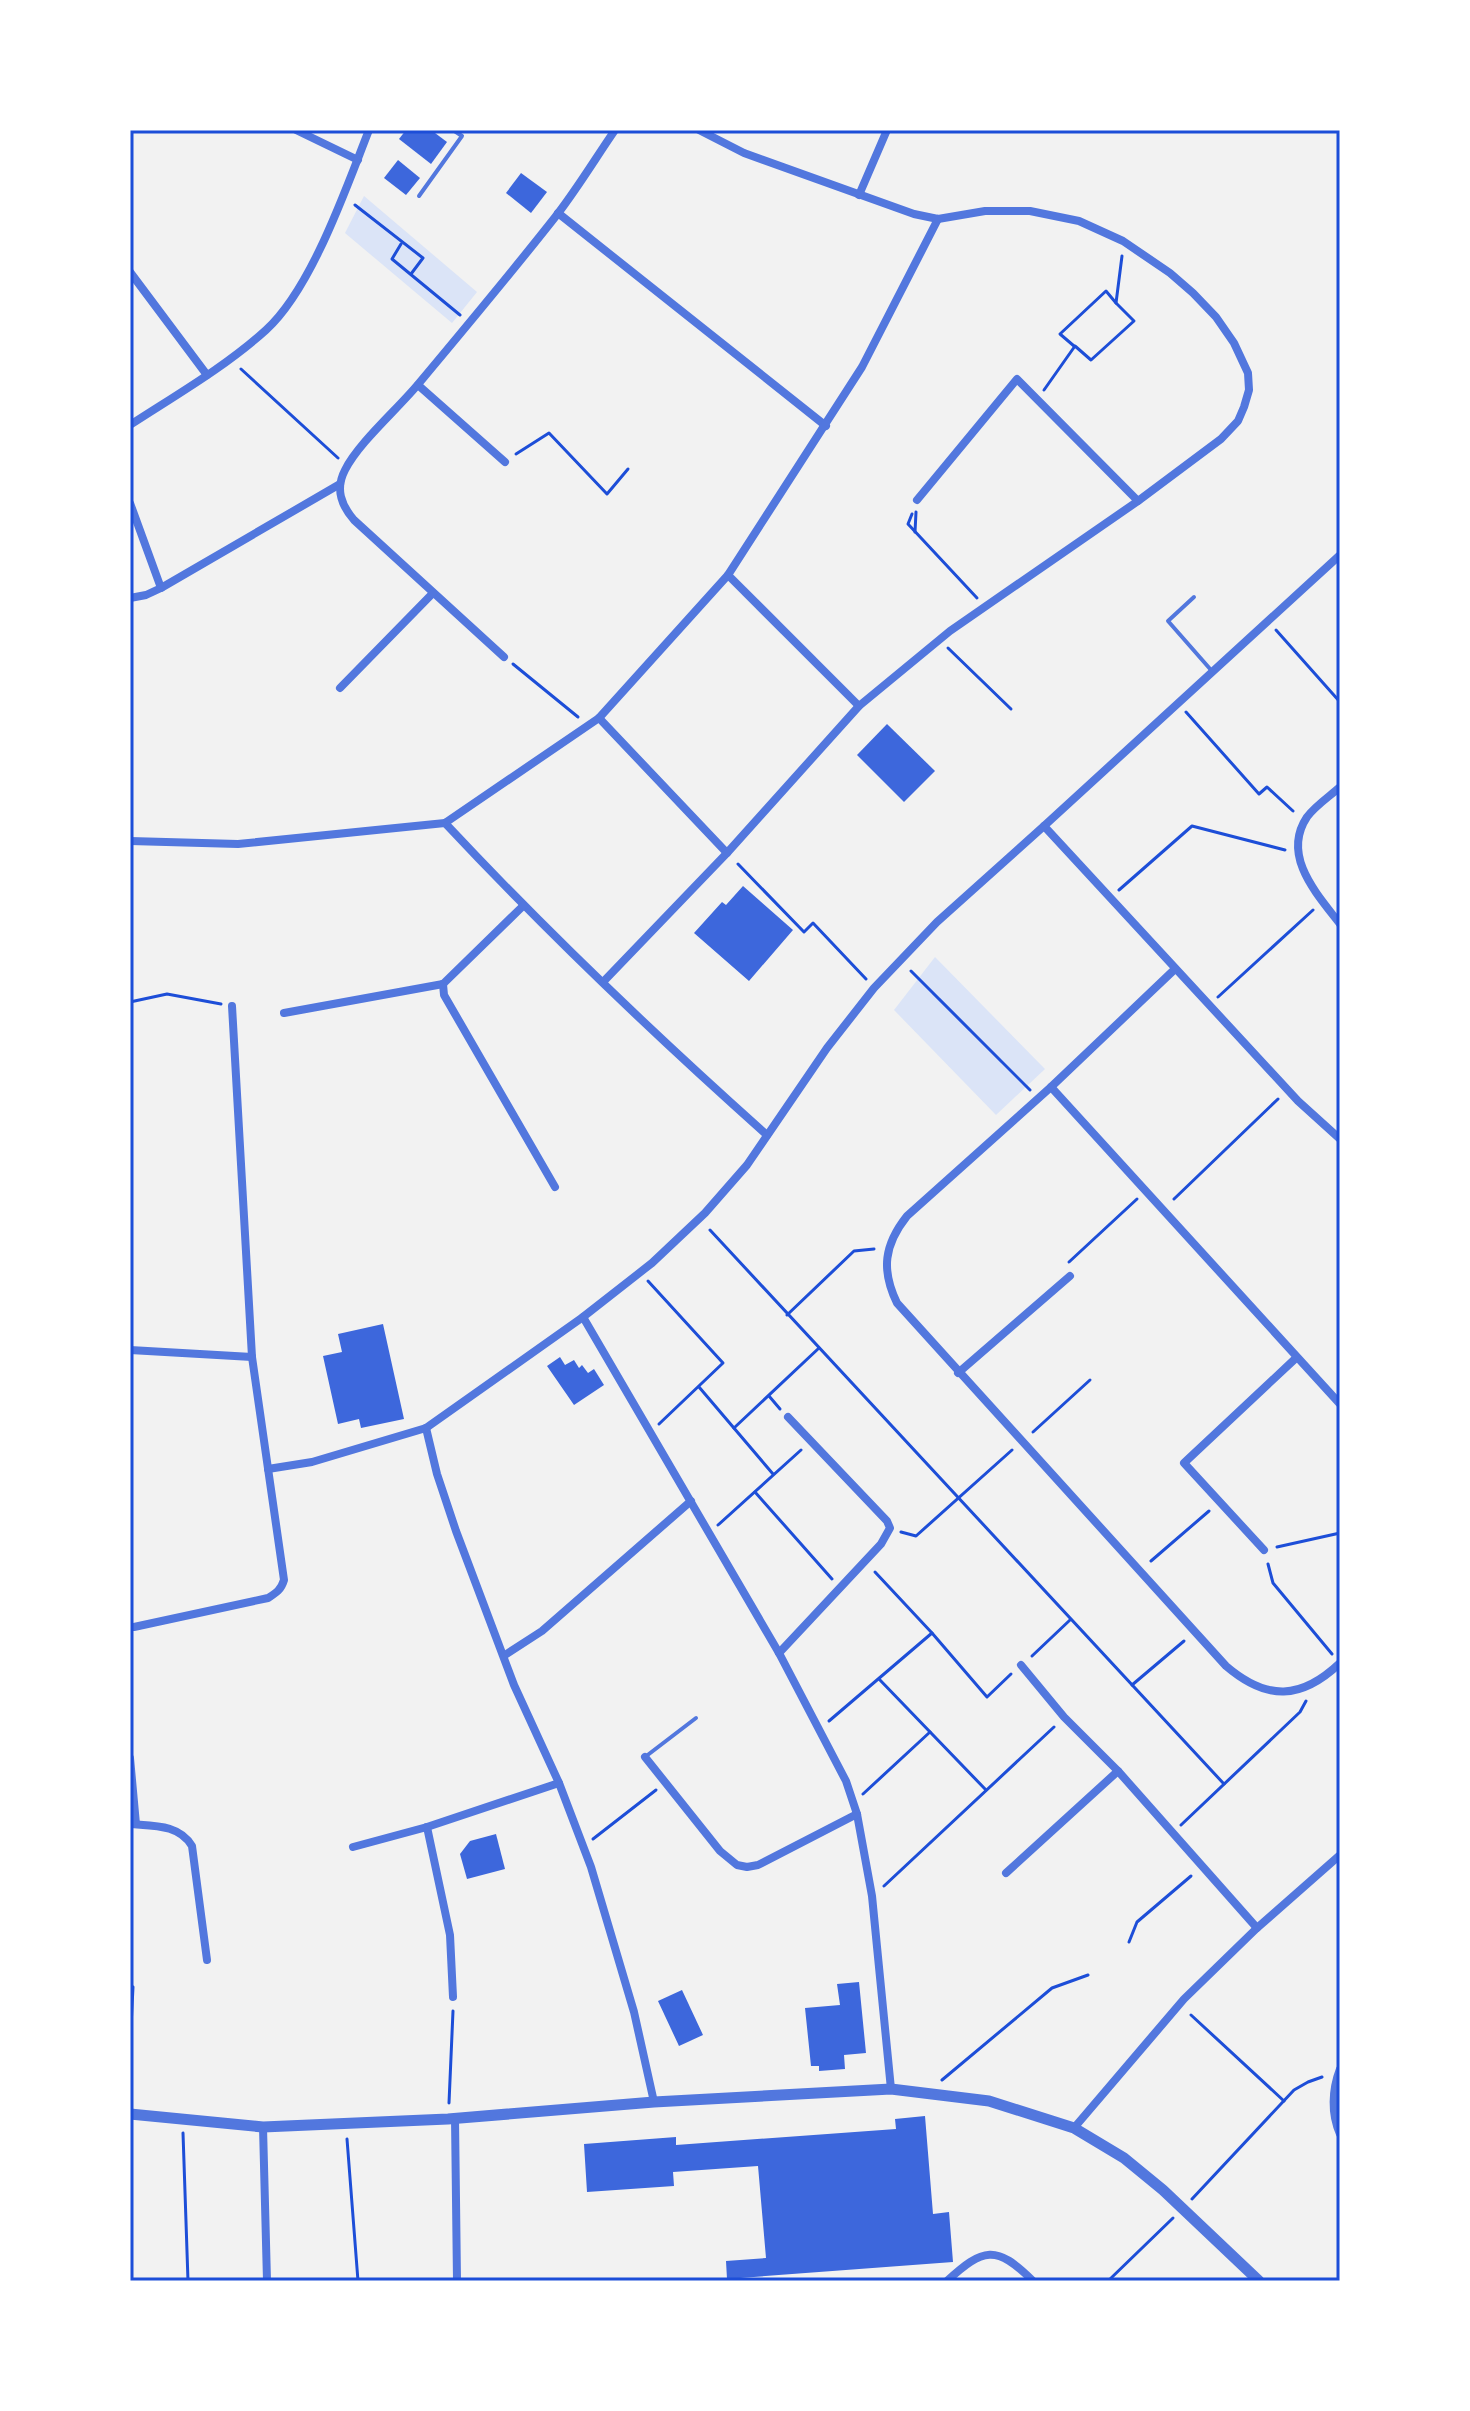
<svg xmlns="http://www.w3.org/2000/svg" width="1470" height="2411" font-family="Ubuntu,sans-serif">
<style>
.green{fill:#dbe4f7}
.building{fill:#3d67dc}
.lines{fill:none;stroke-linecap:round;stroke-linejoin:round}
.path{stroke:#1d4ed8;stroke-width:3}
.service{stroke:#5277de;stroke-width:4}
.minor{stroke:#5277de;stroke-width:8}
.tertiary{stroke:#5277de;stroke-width:11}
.neatline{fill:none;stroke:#1d4ed8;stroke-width:3}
</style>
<rect width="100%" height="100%" fill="#f2f2f2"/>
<!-- green -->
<g class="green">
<polygon points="364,196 477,292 452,323 345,233"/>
<polygon points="935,957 1045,1069 996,1115 894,1010"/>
</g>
<!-- building -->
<g class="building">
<polygon points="406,130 431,130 447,142 431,164 399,139"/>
<polygon points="398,160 420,178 406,195 384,178"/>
<polygon points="521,173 547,192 531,213 506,193"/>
<polygon points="887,724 935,771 904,802 857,755"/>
<polygon points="743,886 793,930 749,981 694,933 722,902 726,905"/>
<polygon points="383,1324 404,1419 361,1428 359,1419 338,1424 323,1356 342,1352 338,1334"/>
<polygon points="560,1357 565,1365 574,1360 579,1368 582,1365 588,1373 594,1369 604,1385 574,1405 547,1366"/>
<polygon points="496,1834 505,1869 467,1879 460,1854 470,1841"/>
<polygon points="859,1982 866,2053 844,2055 845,2069 819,2071 819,2066 811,2066 805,2008 840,2005 837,1984"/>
<polygon points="682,1990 703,2035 679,2046 658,2001"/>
<polygon points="925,2116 933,2214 949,2212 953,2262 727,2279 726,2261 766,2258 758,2166 673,2172 674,2186 587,2192 584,2144 676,2137 676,2145 896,2129 895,2119"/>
</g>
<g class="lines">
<!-- path -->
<g class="path">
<polyline points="355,205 423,258 411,274"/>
<polyline points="401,244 392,259 460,315"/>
<polyline points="1074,346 1060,334 1106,291 1116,303"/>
<polyline points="241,369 338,458"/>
<polyline points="1044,390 1075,346 1091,360 1134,321 1116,303 1122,256"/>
<polyline points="516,454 549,433 607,494 628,469"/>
<polyline points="912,514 908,524 977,598"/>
<polyline points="915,532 916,512"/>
<polyline points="1276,630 1340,702"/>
<polyline points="948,648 1011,709"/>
<polyline points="513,664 578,717"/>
<polyline points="1186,712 1259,794 1267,787 1293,811"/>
<polyline points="738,864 804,932 813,923 866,979"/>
<polyline points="1119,890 1192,826 1285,850"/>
<polyline points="911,971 1030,1090"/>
<polyline points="1218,997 1313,910"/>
<polyline points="130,1002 167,994 221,1004"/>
<polyline points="1174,1199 1278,1099"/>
<polyline points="710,1230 1224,1784"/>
<polyline points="1069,1262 1137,1199"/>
<polyline points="648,1281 723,1363 659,1424"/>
<polyline points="787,1315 854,1251 874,1249"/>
<polyline points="699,1387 773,1474"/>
<polyline points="769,1396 780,1409"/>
<polyline points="734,1428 819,1348"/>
<polyline points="1033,1432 1090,1380"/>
<polyline points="755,1492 832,1579"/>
<polyline points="718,1525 801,1450"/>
<polyline points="901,1532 916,1536 1012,1450"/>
<polyline points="1277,1547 1340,1533"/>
<polyline points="1151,1561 1209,1511"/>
<polyline points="1268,1564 1273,1583 1332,1654"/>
<polyline points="875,1572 932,1633 987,1697 1011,1674"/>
<polyline points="1032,1656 1070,1620"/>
<polyline points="879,1679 986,1790"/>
<polyline points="1132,1685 1184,1641"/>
<polyline points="829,1721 932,1633"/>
<polyline points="863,1794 930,1732"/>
<polyline points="1181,1825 1300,1712 1306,1701"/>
<polyline points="593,1839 656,1790"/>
<polyline points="884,1886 1054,1727"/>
<polyline points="1129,1942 1137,1922 1191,1876"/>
<polyline points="130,1986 133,1987 130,2047"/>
<polyline points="1191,2015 1284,2101"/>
<polyline points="942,2080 1052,1988 1088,1975"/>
<polyline points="449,2103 453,2011"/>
<polyline points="183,2133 188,2281"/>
<polyline points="347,2139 358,2281"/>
<polyline points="1192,2199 1294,2090 1308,2082 1322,2077"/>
<polyline points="1108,2281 1173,2218"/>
</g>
<!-- service -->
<g class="service">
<polyline points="419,196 462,136 453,130"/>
<polyline points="1194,597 1168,621 1211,670"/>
<polyline points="645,1757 696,1718"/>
</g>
<!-- minor -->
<g class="minor">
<polyline points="296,130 358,160"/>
<polyline points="859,195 887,130"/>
<polyline points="558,213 826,426"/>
<polyline points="130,272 207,375"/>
<polyline points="418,385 505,462"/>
<path d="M130,425C176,395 225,367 266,330C312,288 346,188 369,130"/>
<polyline points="917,500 1017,379 1138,501"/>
<polyline points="130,503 161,588"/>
<polyline points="728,575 859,706"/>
<polyline points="130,598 146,595 161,588 340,484"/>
<path d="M504,657L354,520C341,505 335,489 345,470C359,442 399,408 420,382C466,327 512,272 556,216C577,189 595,159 615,130"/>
<polyline points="340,688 433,593"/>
<polyline points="599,718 727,853"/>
<path d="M1340,787C1330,796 1315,806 1307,817C1281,856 1317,894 1340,924"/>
<path d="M445,823C547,932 656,1036 767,1135"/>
<polyline points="1044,826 1298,1101 1340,1139"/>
<polyline points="130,841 238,844 445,823 599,718 728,575 862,367 938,219"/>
<path d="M1175,969L1051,1087L907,1216C884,1245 881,1270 897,1303L1226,1666C1267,1701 1301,1700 1340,1663"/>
<polyline points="604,981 727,853 859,706 950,631 1138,501 1221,439 1238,421 1244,407 1249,390 1248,373 1234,343 1216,317 1193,293 1170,273 1123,241 1079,221 1030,211 985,211 938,219 914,214 744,153 699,130"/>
<polyline points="443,984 444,995 555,1187"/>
<polyline points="284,1013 443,984 523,906"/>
<polyline points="1051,1087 1340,1404"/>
<polyline points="583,1317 779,1653 846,1781 857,1814 872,1896 891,2089"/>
<polyline points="130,1350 252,1357"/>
<polyline points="958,1373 1070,1276"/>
<polyline points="426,1428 437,1474 456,1531 514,1685 559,1783 591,1867 634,2012 654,2102"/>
<polyline points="268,1469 312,1462 426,1428 583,1317 652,1263 705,1213 747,1165 827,1048 874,988 937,922 1044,826 1340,555"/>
<polyline points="1264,1550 1184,1463 1296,1358"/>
<path d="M134,1627L268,1598C276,1593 281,1590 284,1580L252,1357L232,1006"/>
<polyline points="779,1653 881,1544 890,1528 887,1521 788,1417"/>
<polyline points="505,1655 542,1631 691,1501"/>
<polyline points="1021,1665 1064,1717 1118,1771 1257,1928"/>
<polyline points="645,1757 720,1851 737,1865 747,1867 758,1865 857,1814"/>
<polyline points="130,1758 136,1824"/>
<path d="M130,1824C153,1826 179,1824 192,1846L207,1960"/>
<polyline points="427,1827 450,1935 453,1997"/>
<polyline points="353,1847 427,1827 559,1783"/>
<polyline points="1006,1873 1118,1771"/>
<path d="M1340,2069C1332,2090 1331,2114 1340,2134"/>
<polyline points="455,2118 457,2281"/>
<polyline points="263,2127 267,2281"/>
<polyline points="1074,2128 1184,1999 1257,1928 1340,1855"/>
<path d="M947,2281C983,2248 996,2244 1033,2281"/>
</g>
<!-- tertiary -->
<polyline class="tertiary" points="130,2114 263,2127 448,2119 654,2102 891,2089 989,2101 1074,2128 1124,2158 1163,2190 1259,2281"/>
</g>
<!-- border -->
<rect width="1470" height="2411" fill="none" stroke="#ffffff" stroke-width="264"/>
<rect x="132" y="132" width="1206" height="2147" class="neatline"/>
</svg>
